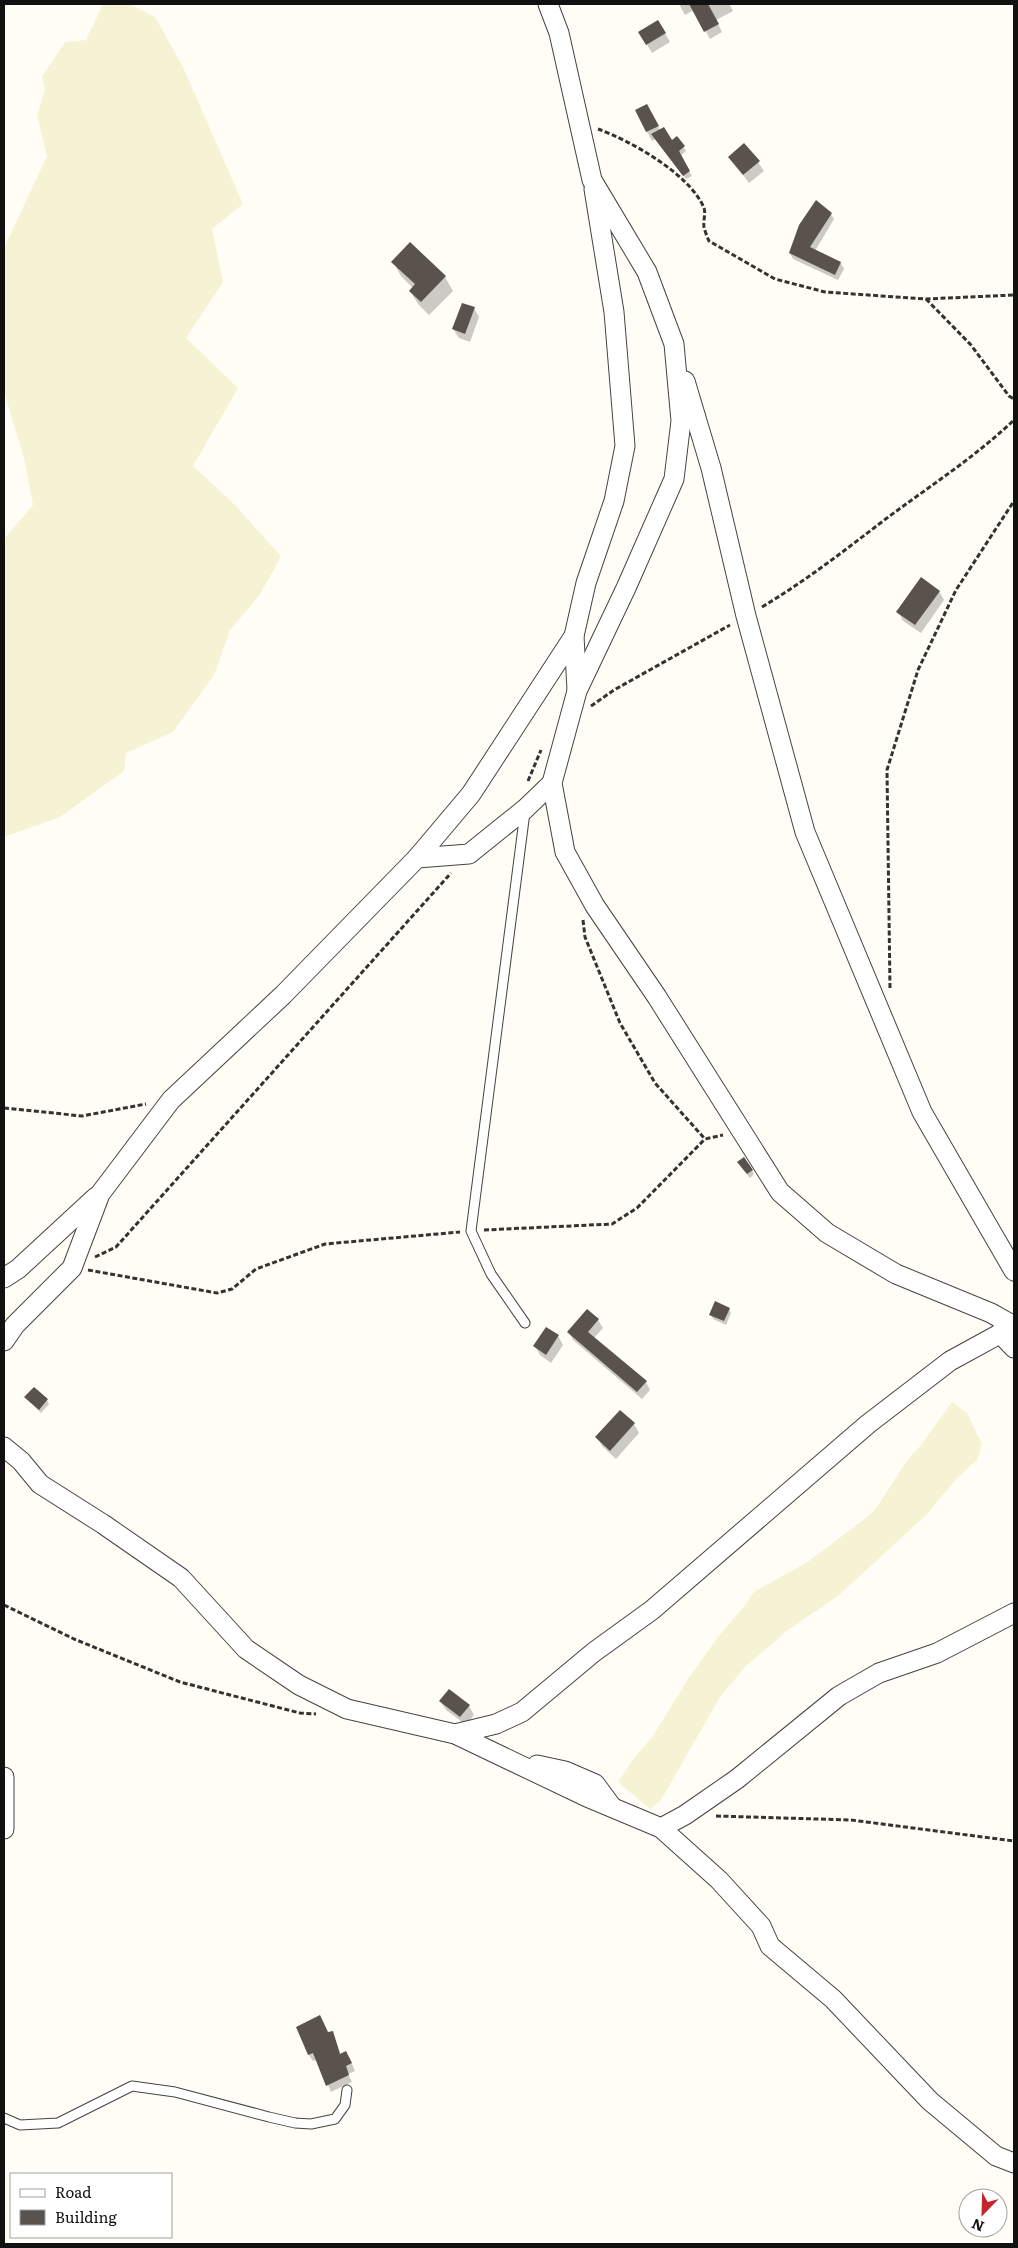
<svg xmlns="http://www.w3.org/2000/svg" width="1018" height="2248" font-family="Literata,serif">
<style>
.farmland{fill:#f6f3d4}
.shadow{fill:#0003}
.building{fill:#5a524d}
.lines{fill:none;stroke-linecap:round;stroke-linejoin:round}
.lane-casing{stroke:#444;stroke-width:11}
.street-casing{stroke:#444;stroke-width:21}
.path{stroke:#333;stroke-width:3;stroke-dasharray:5 2.5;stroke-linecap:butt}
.lane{stroke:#fff;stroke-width:9}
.street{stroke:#fff;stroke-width:19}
</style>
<rect width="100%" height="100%" fill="#fffdf5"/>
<!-- farmland -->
<g class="farmland">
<polygon points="103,4 129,4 155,17 183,67 243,204 212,229 223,282 186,338 238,388 193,466 232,502 281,556 259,596 230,630 214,675 173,732 126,753 124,771 60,817 4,837 4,539 33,505 24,458 5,395 4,248 47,156 37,116 45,90 42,77 65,42 86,40"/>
<polygon points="952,1402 967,1413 982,1444 977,1460 959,1476 925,1516 838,1596 788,1630 746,1666 720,1697 661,1800 650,1809 618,1782 634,1758 653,1736 688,1679 721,1633 743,1608 754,1592 809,1561 866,1518 877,1507 906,1462 921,1445"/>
</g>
<!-- shadow -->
<g class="shadow">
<polygon points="679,4 729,4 733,11 716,20 722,32 710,39 694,10 685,15"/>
<polygon points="658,21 670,42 652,53 640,33"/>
<polygon points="647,105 660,130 672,142 677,138 686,151 680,156 692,176 686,179 655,139 652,141 636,111"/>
<polygon points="730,157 758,162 764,171 749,183"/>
<polygon points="831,214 834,219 815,251 841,263 844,269 838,280 793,259 790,253"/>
<polygon points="410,244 445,277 453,291 429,315 418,304 410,291 413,288 401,276 393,262"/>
<polygon points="474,308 479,317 470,342 459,338 453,329"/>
<polygon points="939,591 944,600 921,633 903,621 898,612"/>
<polygon points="744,1159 754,1174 750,1178 741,1167"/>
<polygon points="729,1309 731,1313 726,1325 713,1319 711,1315"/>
<polygon points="598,1320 603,1328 594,1338 646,1382 650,1390 642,1399 573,1340 569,1332"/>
<polygon points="558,1336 563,1345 551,1363 540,1355 535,1346"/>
<polygon points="26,1398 47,1400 49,1404 41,1413"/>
<polygon points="634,1424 639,1433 616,1459 602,1446 597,1437"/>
<polygon points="440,1701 469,1706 474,1715 466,1725 446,1710"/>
<polygon points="298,2027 328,2034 332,2032 341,2055 350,2059 355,2071 348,2074 352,2082 331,2092 317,2060 313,2061 309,2055"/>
</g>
<!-- building -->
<g class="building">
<polygon points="689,4 708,4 719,24 704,32"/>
<polygon points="658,20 666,33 646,45 638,32"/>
<polygon points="647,104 659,126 646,132 635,110"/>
<polygon points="664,127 672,140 677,136 685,146 679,151 690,171 683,176 651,134"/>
<polygon points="744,143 760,161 743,175 728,157"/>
<polygon points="816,200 832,213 810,247 841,262 835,275 789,253 799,225"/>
<polygon points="410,242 446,276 421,302 409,291 415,284 391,262"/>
<polygon points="462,303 475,307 465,334 452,329"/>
<polygon points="921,577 940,591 915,625 896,612"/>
<polygon points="744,1157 753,1170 747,1174 737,1162"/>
<polygon points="715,1301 730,1308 724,1321 709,1315"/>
<polygon points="587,1309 599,1319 588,1332 647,1381 637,1392 567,1332"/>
<polygon points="546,1327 559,1335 546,1355 533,1346"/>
<polygon points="34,1387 48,1399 39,1410 24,1397"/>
<polygon points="620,1410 635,1423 610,1451 595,1437"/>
<polygon points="449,1689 470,1705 460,1717 439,1701"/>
<polygon points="320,2015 328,2032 333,2031 340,2054 346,2051 352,2063 346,2066 349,2075 326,2086 313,2053 308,2055 296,2027"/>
</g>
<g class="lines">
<!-- lane casing -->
<g class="lane-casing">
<g id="lane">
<polyline points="525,812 471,1231 491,1274 525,1323"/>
<polyline points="4,2118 20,2125 58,2123 132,2086 175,2092 269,2117 295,2123 311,2124 335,2119 345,2105 347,2090"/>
</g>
</g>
<!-- street casing -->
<g class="street-casing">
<g id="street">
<polyline points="548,4 559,33 592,180 647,272 674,344 681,421 674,479 626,588 577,691 552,783 565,852 595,906 657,997 780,1192 827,1233 896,1274 991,1313 1014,1326"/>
<polyline points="685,381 711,468 746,616 805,832 922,1112 1014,1271"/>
<polyline points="577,690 574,636 586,583 614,501 625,446 614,312 594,189"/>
<polyline points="417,858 471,794 574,636"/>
<polyline points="4,1278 18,1269 96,1197"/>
<polyline points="1000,1333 1014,1348"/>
<polyline points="4,1341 15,1325 72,1268 100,1194 171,1100 283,995 417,858 469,854 525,809 552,783"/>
<polyline points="4,1447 21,1461 40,1484 103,1524 181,1578 246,1649 299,1685 347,1709 455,1734 587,1797 661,1828 719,1880 761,1926 770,1946 833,1999 930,2101 996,2156 1014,2163"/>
<polyline points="455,1734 496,1724 522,1712 594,1652 652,1610 868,1424 950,1361 1014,1326"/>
<polyline points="537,1765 565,1771 595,1784 612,1807"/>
<polyline points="4,1777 4,1829"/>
<polyline points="661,1828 685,1815 737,1779 839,1696 879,1673 937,1653 1014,1613"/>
</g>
</g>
<!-- path -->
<g class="path">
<path d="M598,129C631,141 690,174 704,208C706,214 703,220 704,227C705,231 707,237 709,241L775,279L825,292L925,299L1014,295"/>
<polyline points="926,299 971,345 1009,396 1014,399"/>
<path d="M762,607C807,580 845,550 887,518C930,486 975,457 1014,420"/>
<polyline points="591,706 614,690 730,625"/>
<polyline points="528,781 541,750"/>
<polyline points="583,920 585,937 620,1023 655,1083 705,1139 723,1135"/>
<polyline points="890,988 887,770 918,670 956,590 1014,501"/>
<polyline points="4,1108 82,1116 146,1104"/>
<polyline points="484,1230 612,1224 637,1208 705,1139"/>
<polyline points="95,1257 116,1247 451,873"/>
<polyline points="88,1270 217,1293 232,1289 256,1269 325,1244 460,1232"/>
<polyline points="4,1605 74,1639 180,1682 300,1713 316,1714"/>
<polyline points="716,1816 851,1820 1014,1841"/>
</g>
<!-- lane -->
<use href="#lane" class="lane"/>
<!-- street -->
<use href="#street" class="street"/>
</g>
<!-- border -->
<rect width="1018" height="2248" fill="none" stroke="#111111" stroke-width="10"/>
<!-- legend -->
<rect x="10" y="2173" width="162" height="65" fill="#ffffff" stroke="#a0a0a0"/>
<rect x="20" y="2189" width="25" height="8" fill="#ffffff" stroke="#a0a0a0"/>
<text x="55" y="2198" font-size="15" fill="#111111">Road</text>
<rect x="20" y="2210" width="25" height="15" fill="#5a524d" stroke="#a0a0a0"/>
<text x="55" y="2223" font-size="15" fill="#111111">Building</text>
<!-- north arrow -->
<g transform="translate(983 2213) rotate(203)"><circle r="24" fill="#ffffff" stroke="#a0a0a0"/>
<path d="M0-4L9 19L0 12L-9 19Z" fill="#c4262e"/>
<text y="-8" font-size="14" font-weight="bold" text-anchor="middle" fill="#111111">N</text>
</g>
</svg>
